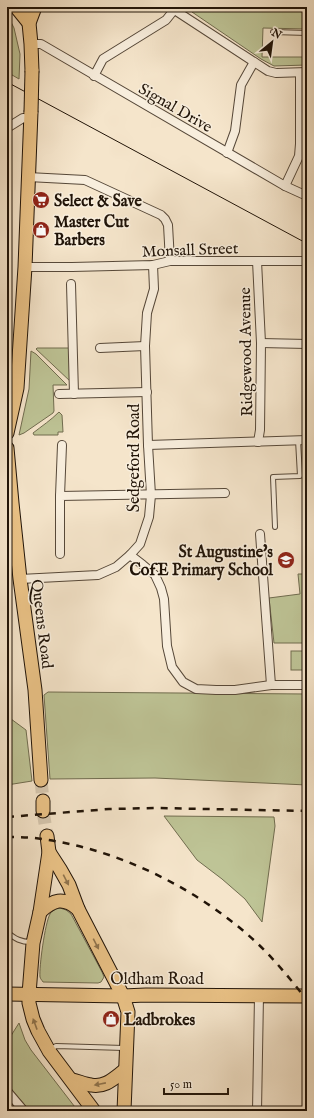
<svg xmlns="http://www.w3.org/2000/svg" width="314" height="1118" font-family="'IM FELL English',serif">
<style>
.green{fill:#bec496;stroke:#706c4f}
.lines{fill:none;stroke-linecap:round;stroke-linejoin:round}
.trunk-tunnel{stroke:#d5c6ae;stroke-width:13;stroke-dasharray:13 6;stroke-linecap:butt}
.service-casing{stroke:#564839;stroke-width:6}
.minor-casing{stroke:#564839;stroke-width:10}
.trunk-casing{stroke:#211408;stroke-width:15}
.service{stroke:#f8eedd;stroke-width:4}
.minor{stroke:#f8eedd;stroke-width:8}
.trunk{stroke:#eac286;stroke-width:13}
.tram{stroke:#211408;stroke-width:1}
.rail{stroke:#211408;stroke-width:2.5;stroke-dasharray:7 7;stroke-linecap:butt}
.trunk-bridge-casing{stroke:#211408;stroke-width:15;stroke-linecap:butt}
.trunk-bridge{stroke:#eac286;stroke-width:13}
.oneway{fill:#90744d}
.labels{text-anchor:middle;stroke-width:3;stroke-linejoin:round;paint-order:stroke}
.street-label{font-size:16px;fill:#211408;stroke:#f8eedd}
.poi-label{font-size:16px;font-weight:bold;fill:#211408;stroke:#f8eedd;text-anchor:start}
</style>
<rect width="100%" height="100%" fill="#f5e5cb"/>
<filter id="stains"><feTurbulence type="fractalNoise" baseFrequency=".005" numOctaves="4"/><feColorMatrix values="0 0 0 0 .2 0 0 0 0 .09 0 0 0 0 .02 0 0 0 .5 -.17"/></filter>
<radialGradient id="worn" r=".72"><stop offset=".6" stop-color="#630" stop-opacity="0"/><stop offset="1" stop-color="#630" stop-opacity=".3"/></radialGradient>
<!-- green -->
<g class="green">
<polygon points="201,7 307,7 307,29 263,28 262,57 307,57 307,65 274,66 261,59 192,12"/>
<polygon points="7,14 14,28 20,54 19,79 7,72"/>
<polygon points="37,348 69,348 71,382 36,349"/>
<polygon points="31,351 36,354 67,385 53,385 54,411 53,413 24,433 19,435 29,389"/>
<path d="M59,412L62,415L63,432H58V435H34L33,433C42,426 51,420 59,412Z"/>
<polygon points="298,574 307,574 307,643 274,643 269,598 300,594"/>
<rect x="291" y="651" width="16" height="19"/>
<polygon points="48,692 307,694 307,785 155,778 50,779 44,695"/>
<polygon points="7,716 26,730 32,781 7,785"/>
<polygon points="164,816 274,817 275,826 262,922 245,899 222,879 197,860"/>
<path d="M60,908L66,910L71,914L102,972L104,977L101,982L98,983L43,982C42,980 41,980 40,977C39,967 45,923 50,914C52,910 56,909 60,908Z"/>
<polygon points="19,1023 25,1040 31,1050 78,1111 30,1111 7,1084 7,1042"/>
</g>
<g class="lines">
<!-- trunk-tunnel -->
<g class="trunk-tunnel">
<polyline points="41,780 43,801"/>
<polyline points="43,811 47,836"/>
</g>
<!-- service casing -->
<g class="service-casing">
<g id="service">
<polyline points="273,32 307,33"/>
<polyline points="275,527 273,477 300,476 298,440"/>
<path d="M7,932C15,939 21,942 31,942"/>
<polyline points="50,1050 56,1046 124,1048"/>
</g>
</g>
<!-- minor casing -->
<g class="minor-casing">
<g id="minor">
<polyline points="170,7 268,71 276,73 307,72"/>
<polyline points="31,44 41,44 285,186 307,196"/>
<polyline points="94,76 103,59 166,20 174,10"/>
<polyline points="7,128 23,118 30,119"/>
<polyline points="227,153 235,131 241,85 254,62"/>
<polyline points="28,177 85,180 161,215 165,219 168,225 170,261"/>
<polyline points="285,186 299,156 300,144 300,73"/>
<polyline points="257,261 261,343 260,430 258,442"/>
<polyline points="25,267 72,267 153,265 170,261 307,261"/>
<polyline points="71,284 74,394"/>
<polyline points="261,343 307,344"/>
<polyline points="100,348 145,346"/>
<polyline points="59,394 147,392"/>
<polyline points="148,445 307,440"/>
<polyline points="60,496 62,445"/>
<polyline points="260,534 271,685"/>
<polyline points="60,554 60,496 225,493"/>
<polyline points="130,555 143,565 155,575 161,588 164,599 167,646 172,667 183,682 196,689 216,690 235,690 271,685 307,685"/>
<polyline points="20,579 98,575 116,567 130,555 140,544 149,517 151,495 148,445 145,346 147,313 154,289 153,265"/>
<polyline points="7,1091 24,1111"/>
<polyline points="257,1111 259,996"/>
</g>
</g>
<!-- trunk casing -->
<g class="trunk-casing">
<g id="trunk">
<polyline points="16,7 29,23"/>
<polyline points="32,71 31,44 29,23 35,7"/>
<polyline points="7,433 17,388 25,267 31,112"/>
<polyline points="7,448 12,503 20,579 35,690 41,780"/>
<polyline points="43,801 43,811"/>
<polyline points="47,836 49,852 40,912 33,943 29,994 29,1003 33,1019 38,1031 49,1051 94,1111"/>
<polyline points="49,852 60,869 69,885 78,909 123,996 128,1012 124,1111"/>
<path d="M40,912C53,900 63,896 78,909"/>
<polyline points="7,994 123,996 146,995 307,996"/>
<path d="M72,1080C78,1081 84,1084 91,1085C105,1088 114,1078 125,1070"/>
</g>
</g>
<!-- service -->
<use href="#service" class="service"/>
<!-- minor -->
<use href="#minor" class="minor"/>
<!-- trunk -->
<use href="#trunk" class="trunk"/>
<!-- tram -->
<polyline class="tram" points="7,82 306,243"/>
<!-- rail -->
<g class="rail">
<polyline points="7,817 109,809 157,808 307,811"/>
<path d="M7,837C16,837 25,837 34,838C115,847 198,888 257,943C275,960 291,980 307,1000"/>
</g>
<!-- trunk-bridge casing -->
<g class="trunk-bridge-casing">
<polyline id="trunk-bridge" points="31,112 32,71"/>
</g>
<!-- trunk-bridge -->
<use href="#trunk-bridge" class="trunk-bridge"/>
</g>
<!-- one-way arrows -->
<defs><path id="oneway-solid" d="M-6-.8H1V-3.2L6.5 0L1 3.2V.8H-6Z"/></defs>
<g class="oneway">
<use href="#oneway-solid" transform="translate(66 880) rotate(63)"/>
<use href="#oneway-solid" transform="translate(96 944) rotate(63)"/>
<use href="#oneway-solid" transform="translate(35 1024) rotate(-110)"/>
<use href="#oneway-solid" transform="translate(100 1084) rotate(169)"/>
</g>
<!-- icons -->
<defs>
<g id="supermarket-disc" transform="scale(0.9)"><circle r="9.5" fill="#8f2418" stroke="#f8eedd"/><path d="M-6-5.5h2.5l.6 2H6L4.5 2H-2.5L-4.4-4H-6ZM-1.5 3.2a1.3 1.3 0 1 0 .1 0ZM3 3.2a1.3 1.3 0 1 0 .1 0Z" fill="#fff"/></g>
<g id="shop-disc" transform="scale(0.9)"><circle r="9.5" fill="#8f2418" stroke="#f8eedd"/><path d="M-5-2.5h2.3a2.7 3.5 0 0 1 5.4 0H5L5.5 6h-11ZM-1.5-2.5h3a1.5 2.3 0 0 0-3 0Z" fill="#fff"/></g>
<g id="school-disc" transform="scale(0.9)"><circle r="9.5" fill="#8f2418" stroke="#f8eedd"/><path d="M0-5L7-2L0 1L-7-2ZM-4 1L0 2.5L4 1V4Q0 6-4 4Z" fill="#fff"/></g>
</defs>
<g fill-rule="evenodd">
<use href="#supermarket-disc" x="41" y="200"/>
<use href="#shop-disc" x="41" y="230"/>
<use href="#school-disc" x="286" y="560"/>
<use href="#shop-disc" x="111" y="1019"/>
</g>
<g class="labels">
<!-- street labels -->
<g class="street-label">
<text transform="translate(176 107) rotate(30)" y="6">Signal Drive</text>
<text transform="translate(190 249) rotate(-2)" y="6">Monsall Street</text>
<text transform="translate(245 352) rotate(-91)" y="6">Ridgewood Avenue</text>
<text transform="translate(133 458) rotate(-90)" y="6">Sedgeford Road</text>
<text transform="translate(43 624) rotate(83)" y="6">Queens Road</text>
<text x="157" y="984">Oldham Road</text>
</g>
<!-- poi labels -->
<g class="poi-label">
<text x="54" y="206">Select &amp; Save</text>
<text x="54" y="227">Master Cut<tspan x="54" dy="18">Barbers</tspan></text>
<text x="273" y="557" text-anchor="end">St Augustine's<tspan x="273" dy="18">CofE Primary School</tspan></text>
<text x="124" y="1025">Ladbrokes</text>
</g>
</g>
<!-- margin -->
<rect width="314" height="1118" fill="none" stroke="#f5e5cb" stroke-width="24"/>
<rect x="8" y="8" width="298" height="1102" fill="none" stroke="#211408" stroke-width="2"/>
<rect x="12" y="12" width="290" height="1094" fill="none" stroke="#211408"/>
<!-- north arrow -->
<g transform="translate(272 42) rotate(29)" stroke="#f8eedd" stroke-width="3" paint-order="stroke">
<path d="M0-3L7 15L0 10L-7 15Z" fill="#211408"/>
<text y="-6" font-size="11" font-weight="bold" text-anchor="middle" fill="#211408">N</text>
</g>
<!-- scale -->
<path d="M164 1088v6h64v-6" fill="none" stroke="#211408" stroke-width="2"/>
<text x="170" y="1088" font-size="12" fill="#211408" stroke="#f8eedd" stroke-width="3" paint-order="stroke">50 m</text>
<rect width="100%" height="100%" filter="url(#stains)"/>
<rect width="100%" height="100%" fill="url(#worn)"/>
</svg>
